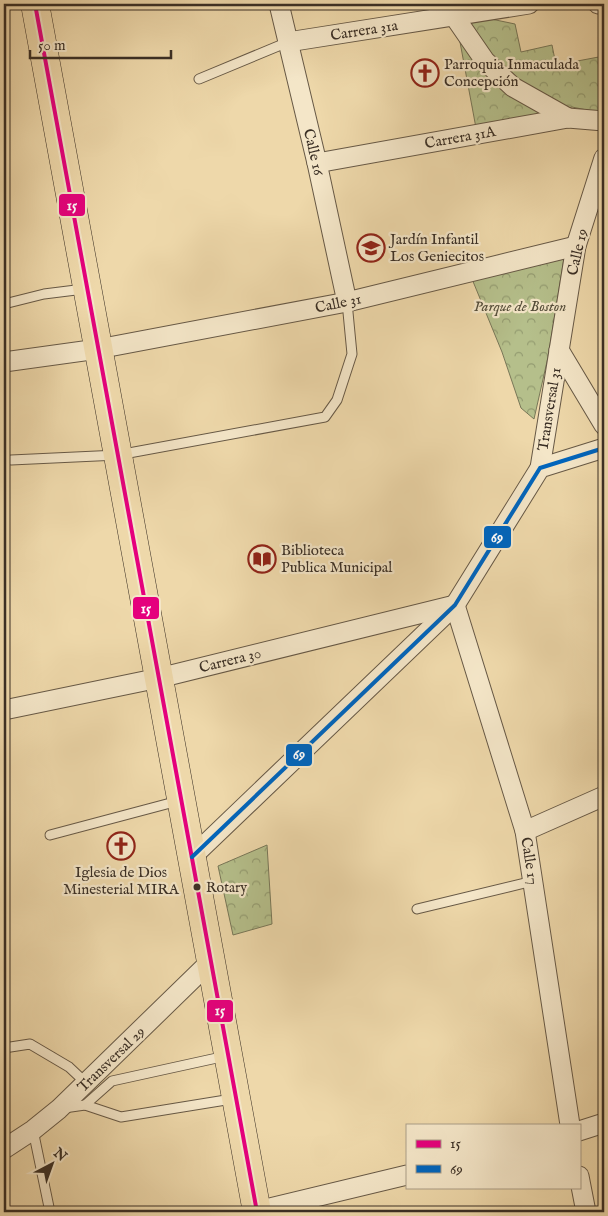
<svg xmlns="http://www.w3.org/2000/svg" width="608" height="1216" font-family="'IM FELL English',serif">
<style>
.park{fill:url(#park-crowns);stroke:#787758}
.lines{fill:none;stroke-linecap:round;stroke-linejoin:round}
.service-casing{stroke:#675946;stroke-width:11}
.minor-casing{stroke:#675946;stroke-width:21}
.trunk-casing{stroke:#3a2f25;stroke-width:29}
.service{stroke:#f4e6c8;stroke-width:9}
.minor{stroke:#f4e6c8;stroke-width:19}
.trunk{stroke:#eed8aa;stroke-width:28}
.bus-1-casing{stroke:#f4e6c8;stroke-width:8}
.bus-2-casing{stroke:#f4e6c8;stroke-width:8}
.bus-1{stroke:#e5007d;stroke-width:4}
.bus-2{stroke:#0065bd;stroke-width:4}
.bus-dot{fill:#3a2f25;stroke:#f4e6c8;stroke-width:2}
.labels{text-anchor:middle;stroke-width:4.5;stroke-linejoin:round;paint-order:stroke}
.bus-label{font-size:14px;fill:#3a2f25;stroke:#f4e6c8;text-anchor:start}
.street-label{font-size:15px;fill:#3a2f25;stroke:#f4e6c8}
.poi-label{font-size:15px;fill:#3a2f25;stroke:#f4e6c8;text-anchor:start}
.park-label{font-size:15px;font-style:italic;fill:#534c39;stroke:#f4e6c8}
.line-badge{stroke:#f4e6c8;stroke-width:2}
.badge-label{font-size:14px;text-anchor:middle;font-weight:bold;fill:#fff}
</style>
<defs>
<pattern id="park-crowns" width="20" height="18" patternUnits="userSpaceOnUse" patternTransform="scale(1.25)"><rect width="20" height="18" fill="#b5bf8b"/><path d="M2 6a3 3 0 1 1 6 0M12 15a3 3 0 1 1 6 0" fill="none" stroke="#949c71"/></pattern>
</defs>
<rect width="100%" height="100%" fill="#eed8aa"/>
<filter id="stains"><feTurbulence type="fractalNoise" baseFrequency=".004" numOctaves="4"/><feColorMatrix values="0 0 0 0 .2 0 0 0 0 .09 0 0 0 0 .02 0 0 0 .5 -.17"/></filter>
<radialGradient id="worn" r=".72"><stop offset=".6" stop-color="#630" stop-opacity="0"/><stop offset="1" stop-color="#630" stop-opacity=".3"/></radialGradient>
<!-- park -->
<g class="park">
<polygon points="491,19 515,24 521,52 552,45 556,65 604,56 604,107 602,113 572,107 476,128 457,26"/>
<polygon points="564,258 548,357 534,419 521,408 502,352 472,279"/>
<polygon points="267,845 272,924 233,935 218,866"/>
</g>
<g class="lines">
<!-- service casing -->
<g class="service-casing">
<g id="service">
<polyline points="199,79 288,42"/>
<polyline points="4,304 44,294 84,289"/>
<polyline points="11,460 118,455 325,417 337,400 352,354 347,302"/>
<polyline points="50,835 178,801"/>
<polyline points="417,909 533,881"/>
<polyline points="4,1048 30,1044 69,1067 86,1083"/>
<polyline points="85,1105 112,1081 226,1056"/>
<polyline points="64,1108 85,1105 121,1117 232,1099"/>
<polyline points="33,1130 50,1212"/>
</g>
</g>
<!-- minor casing -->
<g class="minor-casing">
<g id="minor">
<polyline points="279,4 317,163 347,302"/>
<polyline points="598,4 604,5"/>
<polyline points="454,16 485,61 513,87 568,118"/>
<polyline points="288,42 529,4"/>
<polyline points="317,163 568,118 604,121"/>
<polyline points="559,350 604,425"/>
<polyline points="4,362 98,349 347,302 576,246"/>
<polyline points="540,468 576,246 604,158"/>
<polyline points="4,710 159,678 455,605 525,831 570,1125"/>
<polyline points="525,831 604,796"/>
<polyline points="192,857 455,605 540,468 604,448"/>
<polyline points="579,1131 604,1123"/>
<polyline points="4,1149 33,1130 59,1109 211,961"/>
<polyline points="579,1176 586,1212"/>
<polyline points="253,1212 407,1175"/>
</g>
</g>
<!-- trunk casing -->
<g class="trunk-casing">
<polyline id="trunk" points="35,4 257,1212"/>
</g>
<!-- service -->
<use href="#service" class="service"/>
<!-- minor -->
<use href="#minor" class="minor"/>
<!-- trunk -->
<use href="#trunk" class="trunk"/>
<!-- bus-1 casing -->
<g class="bus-1-casing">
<polyline id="bus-1" points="35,4 257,1212"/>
</g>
<!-- bus-2 casing -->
<g class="bus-2-casing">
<polyline id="bus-2" points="192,857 455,605 540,468 604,448"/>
</g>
<!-- bus-1 -->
<use href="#bus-1" class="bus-1"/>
<!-- bus-2 -->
<use href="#bus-2" class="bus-2"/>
</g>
<!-- icons -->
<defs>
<g id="church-ring" transform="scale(1.4375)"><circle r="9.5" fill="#f4e6c8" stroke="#8f2418" stroke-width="1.5"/><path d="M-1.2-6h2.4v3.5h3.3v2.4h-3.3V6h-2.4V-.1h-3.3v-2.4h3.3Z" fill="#8f2418"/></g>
<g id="school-ring" transform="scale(1.4375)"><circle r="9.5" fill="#f4e6c8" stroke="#8f2418" stroke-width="1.5"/><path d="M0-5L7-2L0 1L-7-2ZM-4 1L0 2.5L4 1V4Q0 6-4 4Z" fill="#8f2418"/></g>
<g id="library-ring" transform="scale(1.4375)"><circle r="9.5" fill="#f4e6c8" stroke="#8f2418" stroke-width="1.5"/><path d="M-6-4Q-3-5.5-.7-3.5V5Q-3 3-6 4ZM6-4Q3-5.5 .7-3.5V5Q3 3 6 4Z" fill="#8f2418"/></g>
</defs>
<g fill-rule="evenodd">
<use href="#church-ring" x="425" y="73"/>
<use href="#school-ring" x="371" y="248"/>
<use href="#library-ring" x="262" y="559"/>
<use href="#church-ring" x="121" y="846"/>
</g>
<!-- markers -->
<circle class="bus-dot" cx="197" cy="887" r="4.5"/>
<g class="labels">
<!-- bus labels -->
<g class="bus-label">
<text x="206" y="892">Rotary</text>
</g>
<!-- street labels -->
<g class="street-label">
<text transform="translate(364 30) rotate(-9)" y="5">Carrera 31a</text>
<text transform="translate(460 137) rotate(-10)" y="5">Carrera 31A</text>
<text transform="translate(314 152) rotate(77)" y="5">Calle 16</text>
<text transform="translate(577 252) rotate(-77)" y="5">Calle 19</text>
<text transform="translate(338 303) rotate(-12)" y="5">Calle 31</text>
<text transform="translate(549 409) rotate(-81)" y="5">Transversal 31</text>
<text transform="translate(230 660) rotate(-14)" y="5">Carrera 30</text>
<text transform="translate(530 861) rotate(81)" y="5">Calle 17</text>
<text transform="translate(111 1059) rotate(-44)" y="5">Transversal 29</text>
</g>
<!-- poi labels -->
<g class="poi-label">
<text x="444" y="69">Parroquia Inmaculada<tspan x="444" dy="17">Concepción</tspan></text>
<text x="390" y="244">Jardín Infantil<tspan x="390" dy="17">Los Geniecitos</tspan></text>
<text x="281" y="555">Biblioteca<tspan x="281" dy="17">Publica Municipal</tspan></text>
<text x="121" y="877" text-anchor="middle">Iglesia de Dios<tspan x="121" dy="17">Minesterial MIRA</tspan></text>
</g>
<!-- park labels -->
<g class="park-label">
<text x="520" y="311">Parque de Boston</text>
</g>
</g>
<g class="line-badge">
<rect x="58" y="193" width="28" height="24" rx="5" fill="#e5007d"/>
<rect x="483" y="525" width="29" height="24" rx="5" fill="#0065bd"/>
<rect x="132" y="596" width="28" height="24" rx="5" fill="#e5007d"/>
<rect x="285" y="743" width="28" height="24" rx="5" fill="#0065bd"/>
<rect x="206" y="999" width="28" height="24" rx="5" fill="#e5007d"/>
</g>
<g class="badge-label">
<text x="72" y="210">15</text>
<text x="497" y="542">69</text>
<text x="146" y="613">15</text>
<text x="299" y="759">69</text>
<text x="220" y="1015">15</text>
</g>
<!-- margin -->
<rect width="608" height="1216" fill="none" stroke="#eed8aa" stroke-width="20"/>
<rect x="5" y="5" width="598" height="1206" fill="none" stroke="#3a2f25" stroke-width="2.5"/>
<rect x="10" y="10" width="588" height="1196" fill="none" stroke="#3a2f25"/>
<!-- legend -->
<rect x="406" y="1124" width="175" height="65" fill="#f4e6c8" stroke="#aa9d87"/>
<rect x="416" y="1140" width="25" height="8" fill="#e5007d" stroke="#aa9d87"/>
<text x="450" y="1148" font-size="15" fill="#3a2f25">15</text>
<rect x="416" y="1165" width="25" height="8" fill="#0065bd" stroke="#aa9d87"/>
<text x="450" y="1174" font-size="15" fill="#3a2f25">69</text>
<!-- north arrow -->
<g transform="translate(52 1164) rotate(41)" stroke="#f4e6c8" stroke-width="4" paint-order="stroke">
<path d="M0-4L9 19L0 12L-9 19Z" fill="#3a2f25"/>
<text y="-8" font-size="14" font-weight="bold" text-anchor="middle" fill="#3a2f25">N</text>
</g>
<!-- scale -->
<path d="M30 50v8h141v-8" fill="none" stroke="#3a2f25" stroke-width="2.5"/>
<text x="38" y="50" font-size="15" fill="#3a2f25" stroke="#f4e6c8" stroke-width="4" paint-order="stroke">50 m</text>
<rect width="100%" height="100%" filter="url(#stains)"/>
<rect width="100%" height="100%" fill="url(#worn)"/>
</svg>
